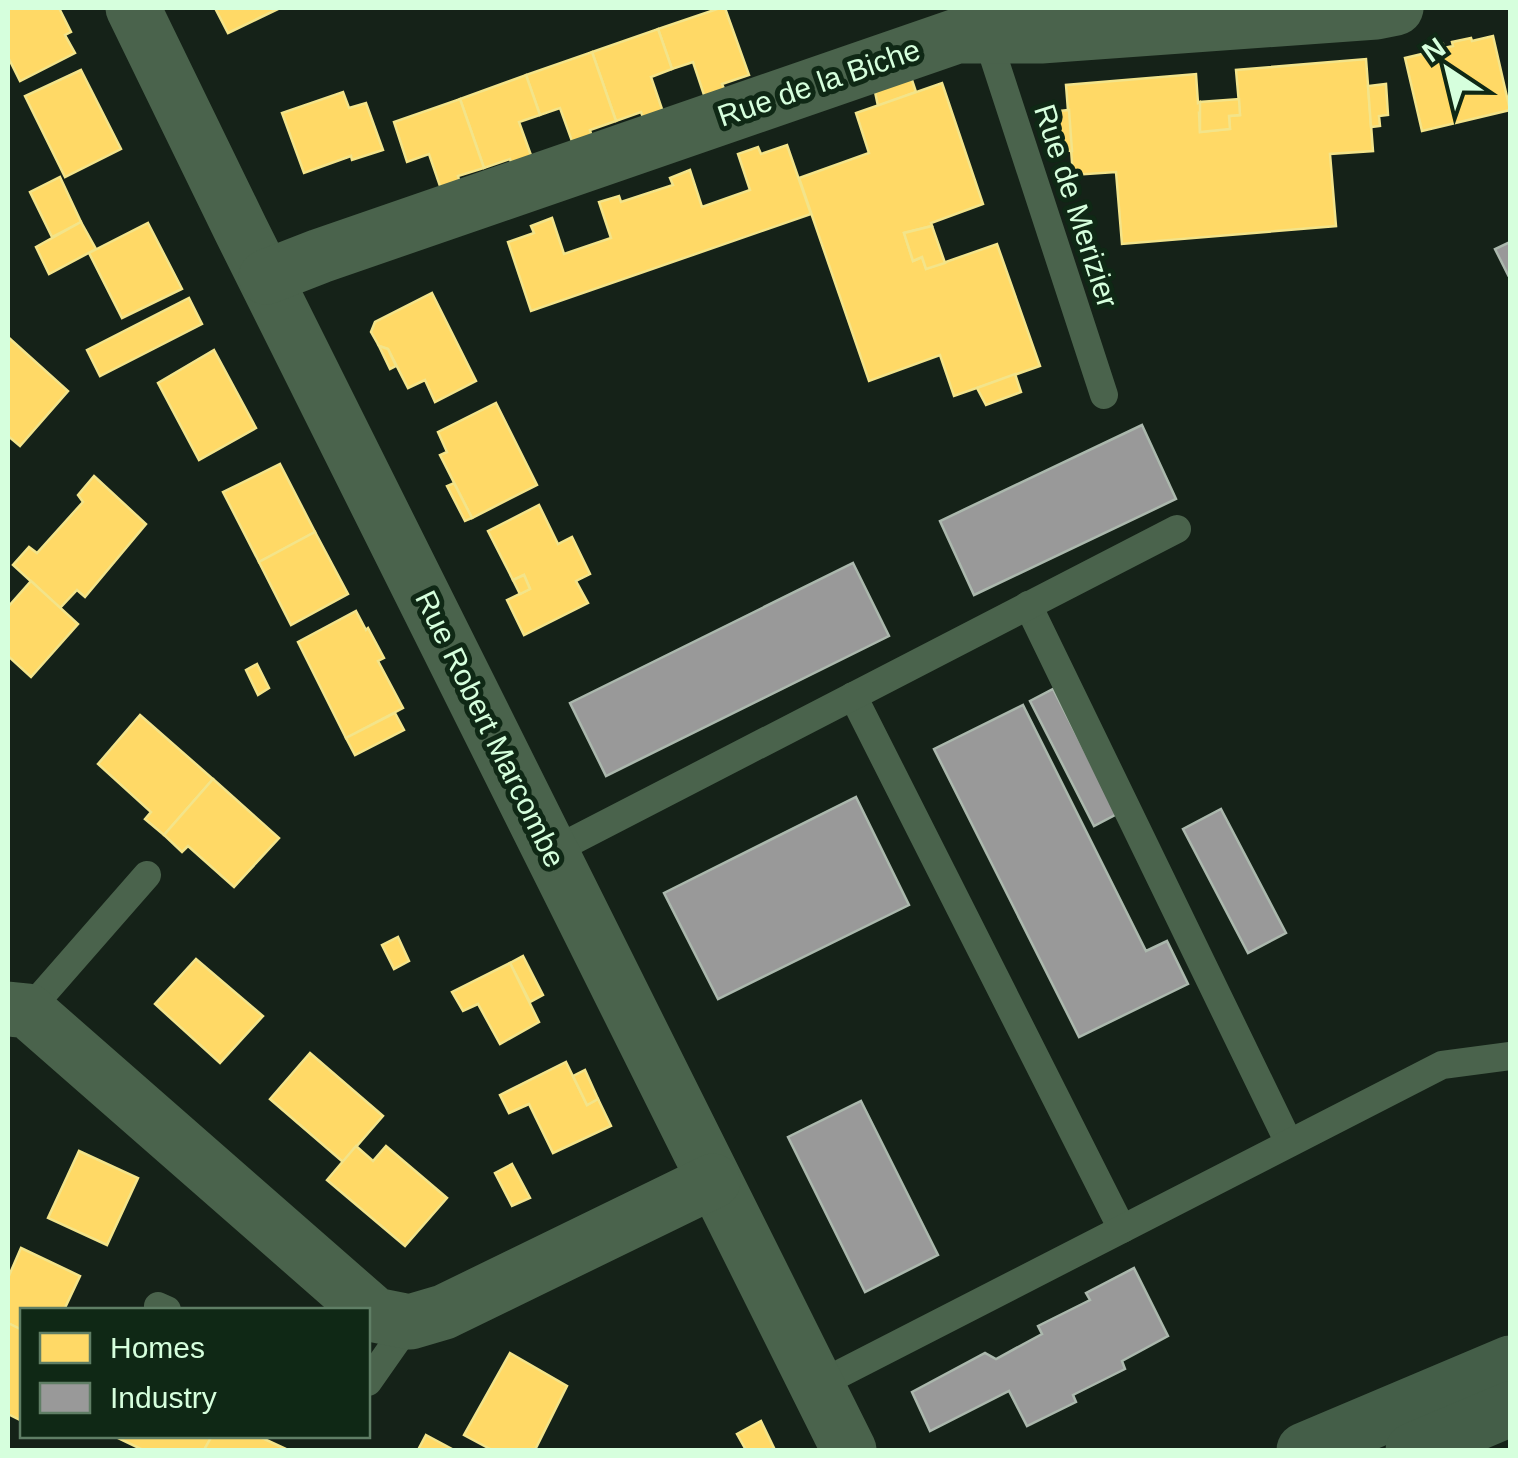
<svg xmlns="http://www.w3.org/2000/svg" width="1518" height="1458" font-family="Helvetica,sans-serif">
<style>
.homes{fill:#ffd966;stroke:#f3e48a;stroke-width:2.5}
.industry{fill:#999;stroke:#abb8ad;stroke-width:2.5}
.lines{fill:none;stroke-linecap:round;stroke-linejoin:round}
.lane{stroke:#4a634c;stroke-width:28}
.street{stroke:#4a634c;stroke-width:55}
.secondary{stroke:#445e48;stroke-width:55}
.labels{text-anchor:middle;stroke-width:10;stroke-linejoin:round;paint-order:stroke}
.street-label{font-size:30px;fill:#d6ffdd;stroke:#0f2815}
</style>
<rect width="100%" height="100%" fill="#152218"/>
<!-- homes -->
<g class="homes">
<polygon points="8,8 59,8 71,32 65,35 75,53 20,81 8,57"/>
<polygon points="215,8 280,8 228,33"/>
<polygon points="720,8 725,8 749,75 722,84 725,91 705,98 693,62 672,69 658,29"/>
<polygon points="658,29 672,69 651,77 663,112 644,120 641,112 616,121 592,52"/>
<polygon points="1493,36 1510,110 1422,131 1405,58 1426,53 1425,49 1443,44 1444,48 1453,46 1452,42 1471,38 1472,41"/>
<polygon points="592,52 616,121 590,130 592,137 573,144 560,108 540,115 526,75"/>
<polygon points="1366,59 1373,151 1330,154 1336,226 1122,244 1116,172 1073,175 1066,85 1196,74 1198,103 1200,102 1202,114 1199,113 1200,132 1230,129 1229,116 1240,115 1236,70"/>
<polygon points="81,70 121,149 65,177 25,96"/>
<polygon points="910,74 916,92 878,106 874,87"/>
<polygon points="526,75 540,115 519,122 532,158 512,165 510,159 484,168 460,99"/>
<polygon points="942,83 983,204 931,223 932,226 904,233 913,261 922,257 926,269 997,244 1040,366 954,396 940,355 869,381 799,178 869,153 856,113"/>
<polygon points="1386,84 1388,115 1379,116 1380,126 1371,127 1368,86"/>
<polygon points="343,92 349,108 366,103 383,150 352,160 351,156 304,173 282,113"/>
<polygon points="460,99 484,168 458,176 460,183 441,189 429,154 407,162 394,122"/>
<polygon points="1239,99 1240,115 1229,116 1230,129 1200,132 1200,102"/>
<polygon points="1069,110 1072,151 1053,150 1050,112"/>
<polygon points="787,145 811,214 531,311 508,242 534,233 531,226 552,218 564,254 611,238 599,202 619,196 621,202 673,185 670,178 690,170 702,207 750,190 738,154 758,147 761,154"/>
<polygon points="60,177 81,222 52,237 30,192"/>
<polygon points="81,222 96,249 49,274 36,247"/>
<polygon points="148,223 182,289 122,318 89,253"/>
<polygon points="932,226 945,263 926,269 922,257 913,261 904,233"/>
<polygon points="432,293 476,381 435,402 425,380 408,388 388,349 379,346 371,332 375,322"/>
<polygon points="189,298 202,324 100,376 87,350"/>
<polygon points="8,337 68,391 20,446 8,436"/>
<polygon points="379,346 388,349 396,366 390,369"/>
<polygon points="214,350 256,428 199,460 158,383"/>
<polygon points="1015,374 1021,392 986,405 977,388"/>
<polygon points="496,403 537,485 472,518 440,455 447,452 438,432"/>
<polygon points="280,464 315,532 259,562 223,492"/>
<polygon points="94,476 146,524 85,597 77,590 60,608 13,565 29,547 37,553 83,502 78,495"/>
<polygon points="454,483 472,518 465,521 447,486"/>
<polygon points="539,505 558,544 572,537 590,574 576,581 588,603 524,635 507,600 530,589 524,575 513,580 488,531"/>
<polygon points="315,532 348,594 291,625 259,562"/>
<polygon points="524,575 530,589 520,594 513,580"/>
<polygon points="31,581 78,624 31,677 8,656 8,607"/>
<polygon points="356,611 366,630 368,628 384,658 378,661 403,708 346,738 298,642"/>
<polygon points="257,664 269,688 258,695 246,670"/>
<polygon points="395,713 404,730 355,755 346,738"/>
<polygon points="140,715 213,779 164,835 145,819 151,812 98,764"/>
<polygon points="213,779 279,838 234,887 188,846 182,852 164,835"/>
<polygon points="398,937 409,961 394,969 382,945"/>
<polygon points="523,956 543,995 530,1002 510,963"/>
<polygon points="196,959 263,1016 220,1063 155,1004"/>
<polygon points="510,963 539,1022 500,1044 478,1004 463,1011 452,992"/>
<polygon points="310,1053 383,1116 343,1162 270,1099"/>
<polygon points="566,1062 587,1105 598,1099 611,1126 553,1153 529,1104 509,1113 500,1095"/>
<polygon points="585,1070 598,1099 587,1105 573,1076"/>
<polygon points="356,1146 373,1161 386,1146 447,1198 405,1246 327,1180"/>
<polygon points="79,1151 138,1178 107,1245 48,1218"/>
<polygon points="512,1164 530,1198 512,1206 495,1173"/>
<polygon points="21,1248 80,1276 64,1310 22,1310 22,1330 8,1323 8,1278"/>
<polygon points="8,1323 22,1330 22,1421 8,1414"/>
<polygon points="510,1353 567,1386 535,1450 492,1450 464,1435"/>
<polygon points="761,1421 775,1450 746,1450 737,1434"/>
<polygon points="426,1435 454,1450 418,1450"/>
<polygon points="114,1436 212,1436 204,1450 143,1450"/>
<polygon points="212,1436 258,1436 288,1450 204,1450"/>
</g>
<!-- industry -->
<g class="industry">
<polygon points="1510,242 1510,273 1508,275 1495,249"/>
<polygon points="1142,425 1176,499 974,595 940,521"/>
<polygon points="853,563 889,636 606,776 570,703"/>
<polygon points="1053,689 1117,814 1094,826 1030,701"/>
<polygon points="1023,705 1146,951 1167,941 1188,984 1079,1037 934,749"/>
<polygon points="856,797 909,905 718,999 664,893"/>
<polygon points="1221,809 1286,933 1248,953 1183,829"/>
<polygon points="861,1101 938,1255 865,1292 788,1137"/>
<polygon points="1134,1268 1168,1336 1122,1361 1125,1369 1073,1395 1076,1402 1027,1426 1009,1391 930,1431 912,1392 985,1353 996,1359 1042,1334 1038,1326 1090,1300 1086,1293"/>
</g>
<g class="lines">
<!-- lane -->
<g class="lane">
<polyline points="987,37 1104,395"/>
<polyline points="1028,605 1289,1143"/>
<polyline points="853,696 1122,1229"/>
<polyline points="551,852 1177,529"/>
<polyline points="28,1011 147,875"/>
<polyline points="158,1306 167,1310"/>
<polyline points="368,1382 410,1322"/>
<polyline points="816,1386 1442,1065 1510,1056"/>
</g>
<!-- street -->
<g class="street">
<polyline points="133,8 241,230 849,1450"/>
<polyline points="266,277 320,256 957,36 1041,36 1376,12 1396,8"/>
<polyline points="8,1009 28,1011 375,1315 410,1322 444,1312 713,1181"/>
</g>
<!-- secondary -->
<g class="secondary">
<polyline points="1304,1450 1510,1363"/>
<polyline points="1413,1450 1510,1409"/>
</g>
</g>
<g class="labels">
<!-- street labels -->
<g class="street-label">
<text transform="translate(819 83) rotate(-19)" y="10">Rue de la Biche</text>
<text transform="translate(1076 206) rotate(72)" y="10">Rue de Merizier</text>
<text transform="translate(490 729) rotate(64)" y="10">Rue Robert Marcombe</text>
</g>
</g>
<!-- border -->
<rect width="1518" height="1458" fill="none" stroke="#d6ffdd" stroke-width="20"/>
<!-- legend -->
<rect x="20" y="1308" width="350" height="130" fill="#0f2815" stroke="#5f7e65" stroke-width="2.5"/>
<rect x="40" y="1333" width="50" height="30" fill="#ffd966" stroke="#5f7e65" stroke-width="2.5"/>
<text x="110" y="1358" font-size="30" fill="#d6ffdd">Homes</text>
<rect x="40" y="1383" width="50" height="30" fill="#999999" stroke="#5f7e65" stroke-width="2.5"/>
<text x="110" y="1408" font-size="30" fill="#d6ffdd">Industry</text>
<!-- north arrow -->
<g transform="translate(1448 70) rotate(325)" stroke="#0f2815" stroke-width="8" paint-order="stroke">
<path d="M0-8L18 38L0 25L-18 38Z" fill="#d6ffdd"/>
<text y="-15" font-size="28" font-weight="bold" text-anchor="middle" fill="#d6ffdd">N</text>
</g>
</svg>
